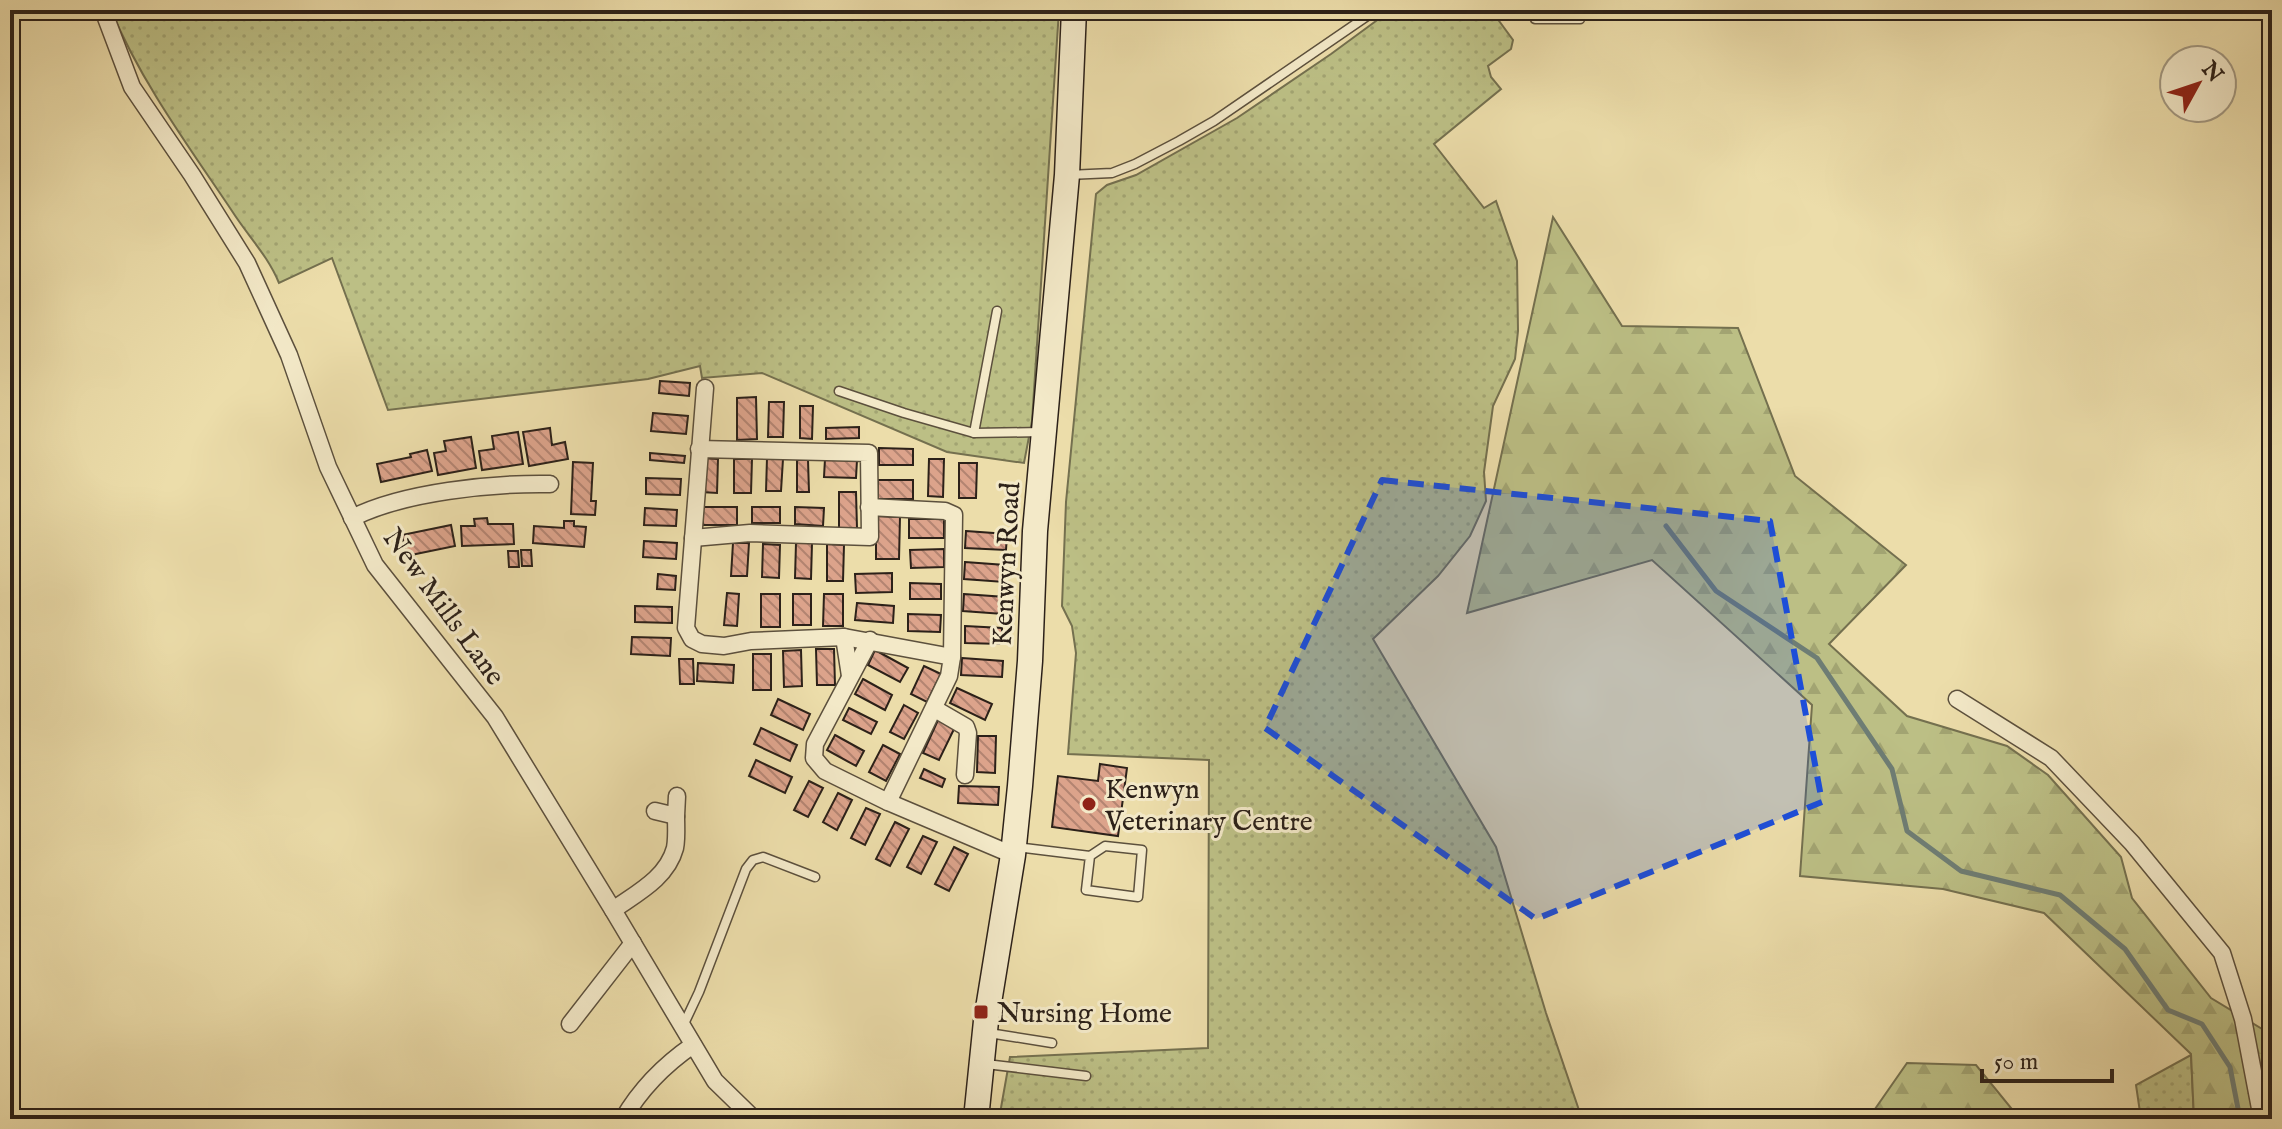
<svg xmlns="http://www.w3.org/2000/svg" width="2282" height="1129" font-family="'IM FELL English',serif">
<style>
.grass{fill:url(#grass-dots);stroke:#74704f;stroke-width:2}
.forest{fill:url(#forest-firs);stroke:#74704f;stroke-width:2}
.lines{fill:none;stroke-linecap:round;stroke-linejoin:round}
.stream{stroke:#6e7d74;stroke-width:5}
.building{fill:url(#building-back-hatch);stroke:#2c2119;stroke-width:2}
.service-casing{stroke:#5c503d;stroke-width:11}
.minor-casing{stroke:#5c503d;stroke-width:19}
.secondary-casing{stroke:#2c2119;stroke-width:27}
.service{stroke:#f3e9c8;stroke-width:8}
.minor{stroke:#f3e9c8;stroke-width:16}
.secondary{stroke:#f3e9c8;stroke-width:24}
.marked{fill:#1d4ed8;fill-opacity:0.2;stroke:#1d4ed8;stroke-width:6;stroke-dasharray:16 10;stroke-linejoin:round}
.poi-dot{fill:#8f2418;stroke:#f3e9c8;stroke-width:3}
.labels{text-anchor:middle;stroke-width:6;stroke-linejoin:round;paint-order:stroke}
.street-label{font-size:28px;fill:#2c2119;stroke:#f3e9c8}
.poi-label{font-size:28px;fill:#2c2119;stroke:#f3e9c8;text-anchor:start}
</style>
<defs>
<pattern id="grass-dots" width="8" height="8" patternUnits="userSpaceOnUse" patternTransform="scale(2)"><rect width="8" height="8" fill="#bcbf85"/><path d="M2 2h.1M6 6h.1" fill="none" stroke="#a2a472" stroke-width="1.8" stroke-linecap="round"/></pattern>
<pattern id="forest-firs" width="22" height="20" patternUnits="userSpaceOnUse" patternTransform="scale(2)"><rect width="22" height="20" fill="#bcbf85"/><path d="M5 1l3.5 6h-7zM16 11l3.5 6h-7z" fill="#a2a472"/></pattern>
<pattern id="building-back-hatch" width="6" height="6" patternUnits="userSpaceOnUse" patternTransform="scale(2)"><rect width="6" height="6" fill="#dca38b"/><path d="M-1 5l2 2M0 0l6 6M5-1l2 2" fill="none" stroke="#b38471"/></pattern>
</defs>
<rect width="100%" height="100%" fill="#ecddaa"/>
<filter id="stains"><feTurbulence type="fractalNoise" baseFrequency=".0025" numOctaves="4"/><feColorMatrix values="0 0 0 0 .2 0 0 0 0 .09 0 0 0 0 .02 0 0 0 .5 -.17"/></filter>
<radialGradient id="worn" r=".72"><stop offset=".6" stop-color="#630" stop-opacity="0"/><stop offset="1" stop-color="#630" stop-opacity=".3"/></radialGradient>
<!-- grass -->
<g class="grass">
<path d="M111,10H1059L1032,421L1024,463L947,452L762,373L702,378L700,366L648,379L388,410L332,258L279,283C268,256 248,236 232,211C189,147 141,82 111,10Z"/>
<polygon points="1391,10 1491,10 1513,40 1511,49 1488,66 1491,77 1501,89 1434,144 1484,208 1496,201 1517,261 1518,331 1515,359 1493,406 1484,472 1486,501 1470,536 1438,576 1373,639 1496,847 1546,1013 1582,1119 999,1119 1010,1057 1208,1048 1209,760 1068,754 1076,653 1072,626 1062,606 1066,502 1096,194 1107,185 1136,175 1237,118 1331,54"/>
<polygon points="2191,1055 2194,1119 2141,1119 2136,1085"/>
</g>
<!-- forest -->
<g class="forest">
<polygon points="1553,217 1622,326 1738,328 1795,476 1906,565 1829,644 1907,716 2007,746 2048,775 2121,857 2132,898 2211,998 2272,1035 2272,1119 2194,1119 2191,1054 2044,913 1943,889 1800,876 1812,705 1652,560 1467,613"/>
<polygon points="1907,1063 1976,1065 2020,1119 1881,1119 1875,1109"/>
</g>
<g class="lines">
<!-- stream -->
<polyline class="stream" points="1666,526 1716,591 1817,658 1892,769 1907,831 1961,871 2060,895 2125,949 2168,1010 2202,1024 2230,1067 2240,1119"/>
</g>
<!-- building -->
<g class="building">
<polygon points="660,381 690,383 689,396 659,393"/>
<polygon points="756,397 757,439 737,440 737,398"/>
<polygon points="769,402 784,402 783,437 768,437"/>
<polygon points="800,406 813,406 812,439 800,438"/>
<polygon points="653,413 688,416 686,434 651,431"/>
<polygon points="859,427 859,438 826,439 826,428"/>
<polygon points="550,428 552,445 565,442 568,459 529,466 523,432"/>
<polygon points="518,432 523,464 482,470 479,451 494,449 492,436"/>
<polygon points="471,437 476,468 438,475 434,453 446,451 444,441"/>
<polygon points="879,448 913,449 913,465 879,465"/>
<polygon points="427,450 432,471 381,482 377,464 411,457 410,454"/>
<polygon points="650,453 685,456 684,463 650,460"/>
<polygon points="702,458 718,459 717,493 701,492"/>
<polygon points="767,458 783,459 781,491 766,491"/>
<polygon points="734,459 752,459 751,493 734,493"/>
<polygon points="825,459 857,460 856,478 824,477"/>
<polygon points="929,459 944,459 943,497 928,496"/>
<polygon points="797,460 808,460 809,492 797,492"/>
<polygon points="573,462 593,463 591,501 596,501 595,515 571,514"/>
<polygon points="959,463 977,463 976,498 959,498"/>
<polygon points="646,478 681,479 680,495 646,494"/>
<rect x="878" y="480" width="35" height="19"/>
<polygon points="839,492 856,492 857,528 839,528"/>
<polygon points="702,507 737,507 737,525 703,525"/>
<rect x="752" y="507" width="28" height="16"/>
<polygon points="795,507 824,508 823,526 795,524"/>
<polygon points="645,508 677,510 676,526 644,525"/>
<polygon points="876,516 900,517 899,559 876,559"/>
<polygon points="487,518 488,524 513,524 514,544 462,546 461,526 475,526 474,519"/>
<rect x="909" y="519" width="35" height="19"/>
<polygon points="564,521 574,521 574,526 586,527 584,547 533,543 534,526 564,528"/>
<polygon points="451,525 455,546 406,556 402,535"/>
<polygon points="966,531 1007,534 1006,550 965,548"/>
<polygon points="644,541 677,543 676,559 643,557"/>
<polygon points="733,543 749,543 747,576 731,576"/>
<polygon points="796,543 812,543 811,579 795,578"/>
<polygon points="763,544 780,545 779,578 762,577"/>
<polygon points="827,544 844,545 843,581 827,581"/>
<polygon points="944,549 944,567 911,568 910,550"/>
<polygon points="521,550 531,550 532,566 522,566"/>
<polygon points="508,551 518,551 519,567 509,567"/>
<polygon points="965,562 1005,565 1004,582 964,579"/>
<polygon points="892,573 892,592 856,593 855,574"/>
<polygon points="658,574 676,576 675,590 657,589"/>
<polygon points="910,583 941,584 941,599 910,599"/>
<polygon points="727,593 739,594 737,626 724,625"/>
<rect x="761" y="594" width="19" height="33"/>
<rect x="793" y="594" width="18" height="31"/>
<polygon points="824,594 843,594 843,626 823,626"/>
<polygon points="964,594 1005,597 1003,614 963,611"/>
<polygon points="857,603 894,606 893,623 855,620"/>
<polygon points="635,606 672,607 672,623 635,622"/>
<polygon points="908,614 941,615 940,632 908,631"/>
<polygon points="965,626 1002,628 1002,644 965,643"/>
<polygon points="632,637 671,638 670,656 631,654"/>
<polygon points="816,649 834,649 835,685 817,685"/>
<polygon points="801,650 802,686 784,687 783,651"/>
<polygon points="875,650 908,668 900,682 868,665"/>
<rect x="753" y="654" width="18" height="36"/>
<polygon points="962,658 1003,661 1002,677 961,675"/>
<polygon points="679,659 693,659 694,684 680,684"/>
<polygon points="698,663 734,665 733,683 697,681"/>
<polygon points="924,666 941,674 927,702 911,694"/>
<polygon points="863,679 892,695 885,710 855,694"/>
<polygon points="957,688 992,704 985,720 950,703"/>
<polygon points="778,699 810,714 803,730 771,715"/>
<polygon points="904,705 918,713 904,739 890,732"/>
<polygon points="849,708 877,722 871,734 843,720"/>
<polygon points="938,720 955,727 939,760 923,753"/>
<polygon points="761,728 797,745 790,761 754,744"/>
<polygon points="835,735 864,751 856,766 827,750"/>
<polygon points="978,736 996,736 995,773 977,772"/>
<polygon points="883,745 900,754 886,781 869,772"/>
<polygon points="756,760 792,777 785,793 749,776"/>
<polygon points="1100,764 1127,768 1118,836 1052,827 1058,776 1098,781"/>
<polygon points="924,769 945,779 942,787 920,778"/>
<polygon points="809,781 823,788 808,817 794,810"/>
<polygon points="959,786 999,787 998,805 958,803"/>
<polygon points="838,793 852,800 837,830 823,822"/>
<polygon points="866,808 880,814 865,845 851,838"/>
<polygon points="895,822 909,829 890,866 876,859"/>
<polygon points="923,836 937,842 921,874 907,867"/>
<polygon points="954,847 968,854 949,891 935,884"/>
</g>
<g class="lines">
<!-- service casing -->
<g class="service-casing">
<g id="service">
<polyline points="1532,10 1535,19 1580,19"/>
<polyline points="1068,175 1112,173 1135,164 1179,141 1214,121 1376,10"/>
<polyline points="839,391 904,413 974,433 1042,432"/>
<polyline points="974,433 997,311"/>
<polyline points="1016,847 1090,856 1086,890 1138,897 1142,850 1105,846 1090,856"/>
<polyline points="683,1026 699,992 746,869 753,860 763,857 815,877"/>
<polyline points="989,1033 1052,1043"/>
<polyline points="986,1064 1086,1076"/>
</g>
</g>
<!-- minor casing -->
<g class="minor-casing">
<g id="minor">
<polyline points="103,10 132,87 192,175 247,263 289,355 328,467 375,565 495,717 613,910 715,1081 754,1119"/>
<polyline points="705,388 686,628 692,639 702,644 724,646 751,641 844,637 952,657 949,676 888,802"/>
<polyline points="869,507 945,511 954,515 952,657"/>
<path d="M352,518C403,492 493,483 550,484"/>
<polyline points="693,538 750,533 870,537 869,453 699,449"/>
<polyline points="844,637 850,676"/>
<polyline points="870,640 815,744 814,758 825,771 888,802 1013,855"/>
<polyline points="1957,699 2051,758 2132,843 2222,953 2243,1019 2262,1119"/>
<polyline points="935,709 966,727 968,733 965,775"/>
<polyline points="655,811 676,816 677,796"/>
<path d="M613,910C637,893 667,878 675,848C677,838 676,826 676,816"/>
<polyline points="570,1024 633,943"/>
<path d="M623,1119C641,1088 664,1065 693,1045"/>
</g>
</g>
<!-- secondary casing -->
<g class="secondary-casing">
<polyline id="secondary" points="976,1119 986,1021 1013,855 1020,786 1030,661 1035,531 1067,175 1074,10"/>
</g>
<!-- service -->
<use href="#service" class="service"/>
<!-- minor -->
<use href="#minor" class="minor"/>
<!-- secondary -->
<use href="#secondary" class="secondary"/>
</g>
<!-- marked area -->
<path class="marked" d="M1382,480L1770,521L1822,802L1536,919L1265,728Z"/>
<!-- markers -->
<g class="poi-dot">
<circle cx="1089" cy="804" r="8"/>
<rect x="973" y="1004" width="16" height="16" rx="4"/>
</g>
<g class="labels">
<!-- street labels -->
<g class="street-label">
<text transform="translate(1005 564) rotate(-87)" y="10">Kenwyn Road</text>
<text transform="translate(445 606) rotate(54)" y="10">New Mills Lane</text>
</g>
<!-- poi labels -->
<g class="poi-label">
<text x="1105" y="798">Kenwyn<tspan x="1105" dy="32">Veterinary Centre</tspan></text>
<text x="997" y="1022">Nursing Home</text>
</g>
</g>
<!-- margin -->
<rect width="2282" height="1129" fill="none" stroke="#ecddaa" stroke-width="40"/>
<rect x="12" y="12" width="2258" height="1105" fill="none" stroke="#2c2119" stroke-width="4"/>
<rect x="20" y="20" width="2242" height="1089" fill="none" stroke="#2c2119" stroke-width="2"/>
<!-- north arrow -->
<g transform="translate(2198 84) rotate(50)"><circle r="38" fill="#f3e9c8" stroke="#a39982" stroke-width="2"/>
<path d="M0-6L14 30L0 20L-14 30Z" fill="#8f2418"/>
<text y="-12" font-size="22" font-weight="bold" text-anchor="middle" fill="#2c2119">N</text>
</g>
<!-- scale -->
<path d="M1982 1069v12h130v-12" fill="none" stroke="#2c2119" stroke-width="4"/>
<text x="1994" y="1069" font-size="24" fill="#2c2119" stroke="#f3e9c8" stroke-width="6" paint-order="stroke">50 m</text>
<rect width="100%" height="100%" filter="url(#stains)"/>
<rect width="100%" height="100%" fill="url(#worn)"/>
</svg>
